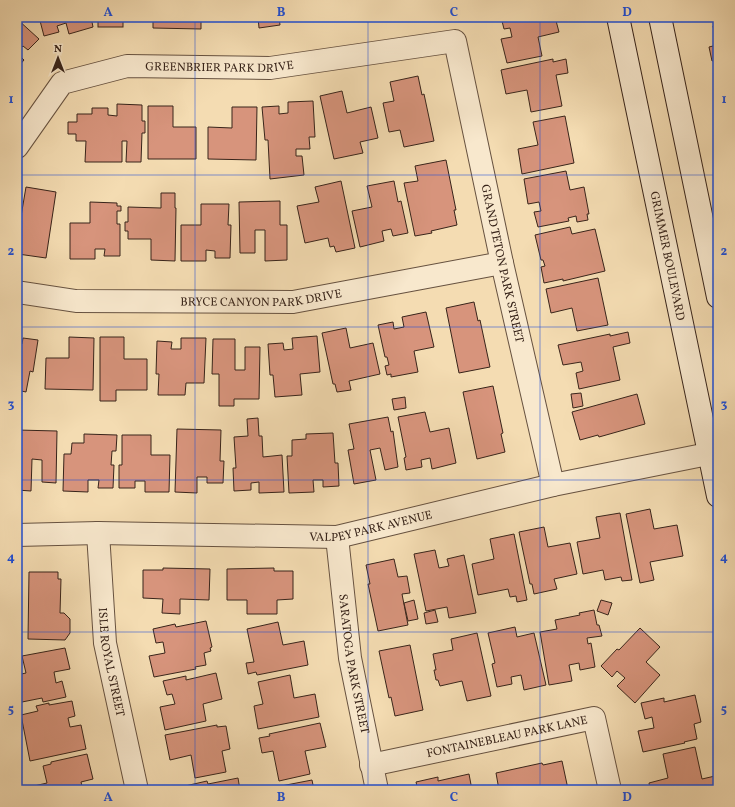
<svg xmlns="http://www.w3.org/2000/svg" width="735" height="807" font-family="Vollkorn,serif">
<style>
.building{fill:#d7947c;stroke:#38241a}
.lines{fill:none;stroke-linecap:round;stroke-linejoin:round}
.street-casing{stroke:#675240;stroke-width:24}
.secondary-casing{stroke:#38241a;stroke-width:24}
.street{stroke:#f8e8cd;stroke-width:22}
.secondary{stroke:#f8e8cd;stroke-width:22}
.grid{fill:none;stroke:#1d4ed8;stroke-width:1;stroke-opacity:0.55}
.labels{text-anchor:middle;stroke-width:4;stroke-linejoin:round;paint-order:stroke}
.street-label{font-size:12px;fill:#38241a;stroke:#f8e8cd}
.neatline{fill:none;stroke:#1d4ed8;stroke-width:1.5}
.grid-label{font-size:13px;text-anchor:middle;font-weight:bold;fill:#1d4ed8}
</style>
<rect width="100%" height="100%" fill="#f4dcb2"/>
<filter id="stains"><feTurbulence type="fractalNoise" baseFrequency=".005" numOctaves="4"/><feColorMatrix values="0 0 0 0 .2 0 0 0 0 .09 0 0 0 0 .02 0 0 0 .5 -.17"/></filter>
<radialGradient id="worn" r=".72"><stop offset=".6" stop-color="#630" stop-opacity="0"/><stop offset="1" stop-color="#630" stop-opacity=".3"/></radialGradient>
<!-- building -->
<g class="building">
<polygon points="39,17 91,17 93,27 69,34 66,23 57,26 59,32 44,36"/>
<rect x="98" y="17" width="25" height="10"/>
<polygon points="153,17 201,17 201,29 153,28"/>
<polygon points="258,17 279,17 280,25 259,28"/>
<polygon points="289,17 303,17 290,20"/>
<polygon points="501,17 555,17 559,32 538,37 542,56 507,63 501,39 512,37 510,28 504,29"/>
<polygon points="714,17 718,17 718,59 712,61 709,47 717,45 713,26 716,25"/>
<polygon points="17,19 39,39 28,50 23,46 17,52"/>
<polygon points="17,53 24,60 17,68"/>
<polygon points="553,59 553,62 566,59 568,73 556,75 562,106 531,112 527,90 506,94 501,70"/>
<polygon points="418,76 422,95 424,94 434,141 404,147 400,130 389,132 383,103 394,101 390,82"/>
<polygon points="342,91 347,113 371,107 378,138 360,142 363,153 334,159 320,96"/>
<polygon points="313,101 315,137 309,137 310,149 296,149 296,156 302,156 304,175 270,179 268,140 265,140 262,107 279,106 279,114 288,113 288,102"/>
<polygon points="117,104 142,105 142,121 145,121 145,133 142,133 141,162 126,162 127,141 122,141 122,162 85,162 86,141 76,141 76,134 68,134 68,122 77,122 77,114 92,114 92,108 108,108 108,115 117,116"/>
<polygon points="148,106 173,106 173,127 196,127 196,159 148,159"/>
<polygon points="232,107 257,107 256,160 208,159 208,127 232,128"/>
<polygon points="565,116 574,163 522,174 518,149 538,145 533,122"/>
<polygon points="446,160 456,210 454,210 457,225 431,231 432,233 415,236 404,183 418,181 415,166"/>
<polygon points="566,171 570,190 584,187 589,214 587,214 588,220 577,222 576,216 568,218 569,221 538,227 534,212 541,211 539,202 528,204 524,179"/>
<polygon points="341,181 355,248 336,252 334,246 330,247 328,238 305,243 297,206 319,202 315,187"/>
<polygon points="394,181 398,202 401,201 408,233 393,236 391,229 382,231 384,241 360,247 352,211 372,207 367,186"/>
<polygon points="26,187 56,192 46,258 18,254 21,234 18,234"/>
<polygon points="161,193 175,193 175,208 176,208 175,261 151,260 151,239 128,239 128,231 125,231 125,222 128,222 128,207 161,208"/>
<polygon points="280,201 280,225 287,225 287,260 265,261 265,230 255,230 255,253 240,253 239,202"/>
<polygon points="90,202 117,203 117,206 121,206 121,211 117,211 117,224 120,224 120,256 104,256 105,249 95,249 95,259 70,259 70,223 90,223"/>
<polygon points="201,204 229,204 228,225 231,225 230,258 215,258 215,251 206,250 206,261 181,261 181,225 201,225"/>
<polygon points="570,227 572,234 595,229 605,271 563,281 563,279 544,283 541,267 545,266 543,260 541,260 535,235"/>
<polygon points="598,278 608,325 577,331 572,308 551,313 546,289"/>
<polygon points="474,302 478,321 480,320 490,367 459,373 446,308"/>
<polygon points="426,312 434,347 414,351 418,372 391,377 391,374 387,375 385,366 389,365 387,357 385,357 378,325 393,322 394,329 404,327 402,317"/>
<polygon points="346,328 350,348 373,343 380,374 349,381 351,390 337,392 335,384 333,384 322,333"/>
<polygon points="628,332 630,343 613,347 620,380 579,389 576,373 583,371 581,362 563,365 558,345 610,334 610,336"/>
<polygon points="317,336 320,372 300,374 302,395 275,397 273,375 270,375 268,344 283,343 284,350 293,349 292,338"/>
<polygon points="69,337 94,338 93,390 45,389 46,358 69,358"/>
<polygon points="100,337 124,337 124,359 147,359 147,390 116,390 116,401 100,401"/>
<polygon points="23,338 38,340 33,372 30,371 26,392 17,390 17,343 22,344"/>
<polygon points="181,338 206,338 204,383 186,383 185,395 158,395 159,374 156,374 157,341 172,342 171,349 181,349"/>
<polygon points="213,339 235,339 235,370 245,370 245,347 260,347 259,399 234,399 234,406 219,406 219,374 212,374"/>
<polygon points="493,386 503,433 501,434 505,452 477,459 463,392"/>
<polygon points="581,393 583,406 573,408 571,394"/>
<polygon points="637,394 645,424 599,437 598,435 580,440 572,412"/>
<polygon points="405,397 406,408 394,410 392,399"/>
<polygon points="425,412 430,432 449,428 456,463 432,469 430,458 421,460 422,467 406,470 404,458 406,457 398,417"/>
<polygon points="388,417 391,432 393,431 398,467 385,470 380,448 370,450 376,480 354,484 348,450 354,449 349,424"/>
<polygon points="258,418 259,436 262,436 263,457 282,455 284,492 259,493 259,482 251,483 251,490 234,491 233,468 236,468 234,437 248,436 247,419"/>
<polygon points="177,429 221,430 220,461 224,461 223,483 207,483 207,477 197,477 197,493 175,492"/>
<polygon points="17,430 57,431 56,483 42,482 42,460 32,459 31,491 17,490"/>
<polygon points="333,433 335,463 338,463 339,486 323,487 323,480 313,480 314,492 289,493 287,456 292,456 292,440 306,439 306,434"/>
<polygon points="84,434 117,435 116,451 112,451 111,465 114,465 113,488 98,488 99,480 88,480 88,492 63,491 64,454 71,454 72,443 84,443"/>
<polygon points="122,435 151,435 151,455 170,455 169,492 145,492 145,481 135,481 135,488 119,488 119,465 122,465"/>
<polygon points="650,509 654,529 677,525 683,556 650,562 654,580 640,583 626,514"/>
<polygon points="620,513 632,580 622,581 621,577 605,580 603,570 583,574 577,542 600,538 596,517"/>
<polygon points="544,527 548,547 570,543 577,574 554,579 557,589 534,594 532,584 530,584 519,532"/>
<polygon points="514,534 527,600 517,602 516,596 510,597 508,589 478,595 472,564 494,559 490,539"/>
<polygon points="435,550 439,568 449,566 447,559 464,555 476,613 449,618 447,607 426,611 414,554"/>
<polygon points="394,559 398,577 407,576 410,593 402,594 408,625 378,631 368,584 370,584 366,565"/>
<polygon points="163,568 210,569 209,600 180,599 180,614 162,613 163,599 143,598 143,570 163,570"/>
<polygon points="274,568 274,571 293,571 293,599 277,600 277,614 247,614 247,600 227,600 227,569"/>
<polygon points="29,572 58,572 58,579 61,579 60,613 64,613 70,619 70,633 65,640 28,639"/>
<polygon points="414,600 418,619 408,621 404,603"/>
<polygon points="601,600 612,603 608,615 597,611"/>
<polygon points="435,610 438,622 426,624 424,613"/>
<polygon points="594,610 597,625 599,625 602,636 587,638 588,644 591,643 595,667 580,670 579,663 569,665 572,681 549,685 540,632 557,629 555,620 580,615 579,613"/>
<polygon points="206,621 212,647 210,648 211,651 204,653 206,665 195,667 196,669 154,677 149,656 165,653 163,642 156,643 153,629 175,624 176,627"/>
<polygon points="278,622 283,645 304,641 308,665 257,675 256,672 248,674 246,663 254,662 247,629"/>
<polygon points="515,627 517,637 534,633 546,685 524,690 521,675 511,677 512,684 497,687 492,664 495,663 488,633"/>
<polygon points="640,628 660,647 646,662 660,675 635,703 617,686 625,678 617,671 612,677 601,666 617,649 619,650"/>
<polygon points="477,633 491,696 467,701 462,681 440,686 438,680 436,680 434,670 436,670 433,654 453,650 451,639"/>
<polygon points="410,645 423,710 395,716 391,697 389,698 379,651"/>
<polygon points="65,648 70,669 54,672 56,683 62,681 66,697 43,702 42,698 17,703 17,675 26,673 22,656"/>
<polygon points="216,673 222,699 203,704 206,721 165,730 160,707 175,704 172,694 167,695 163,681 186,676 186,680"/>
<polygon points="290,675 294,698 315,694 319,717 258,729 254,706 263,704 258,682"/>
<polygon points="695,695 701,722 694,724 697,739 684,742 685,743 643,752 638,731 654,728 652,717 645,719 641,703 664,698 664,702"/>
<polygon points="72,701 75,716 68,718 70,727 81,725 86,749 30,761 21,715 38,711 36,706 49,703 49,705"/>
<polygon points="320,723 326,747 305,751 310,774 279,781 273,751 262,753 259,738 270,736 269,734"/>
<polygon points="217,725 217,727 226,726 230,749 222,751 226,772 195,778 191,755 170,760 165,735"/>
<polygon points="695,747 702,779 715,776 718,790 650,790 649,783 668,778 663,754"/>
<polygon points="87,754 93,779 81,782 83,790 35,790 34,786 47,783 43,766 51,764 51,762"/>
<polygon points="562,761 568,789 499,790 496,773 542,763 543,765"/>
<polygon points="469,774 472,790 418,790 416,782 438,777 438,781"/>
<polygon points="238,778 240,790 186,790 185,786 207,781 208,784"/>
<polygon points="312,780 314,790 282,790 281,786"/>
</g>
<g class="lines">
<!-- street casing -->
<g class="street-casing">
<g id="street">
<path id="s1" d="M17,147L62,83L127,66L270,68L455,41L502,263L553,485"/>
<path id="s2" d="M17,292L76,301L293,302L502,263"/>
<path id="s3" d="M98,533L105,643L137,790"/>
<path id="s4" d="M17,535L98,533L337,537L553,485L718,452"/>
<path id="s5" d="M337,537L350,658L377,790"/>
<path id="s6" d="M371,765L594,718L610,790"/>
</g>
</g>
<!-- secondary casing -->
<g class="secondary-casing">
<g id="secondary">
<path id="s7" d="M618,17L718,496"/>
<polyline points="660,17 718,297"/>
</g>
</g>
<!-- street -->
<use href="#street" class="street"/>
<!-- secondary -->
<use href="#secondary" class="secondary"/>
</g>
<!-- grid -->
<path class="grid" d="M195,17V790M368,17V790M540,17V790M17,175H718M17,327H718M17,480H718M17,632H718"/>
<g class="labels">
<!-- street labels -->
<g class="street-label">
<text dy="4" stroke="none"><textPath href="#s1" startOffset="238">GREENBRIER PARK DRIVE</textPath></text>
<text dy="4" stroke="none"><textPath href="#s7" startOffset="244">GRIMMER BOULEVARD</textPath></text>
<text dy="4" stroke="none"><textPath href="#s1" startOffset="703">GRAND TETON PARK STREET</textPath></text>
<text dy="4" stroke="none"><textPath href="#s2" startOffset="245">BRYCE CANYON PARK DRIVE</textPath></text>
<text dy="4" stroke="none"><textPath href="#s4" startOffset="355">VALPEY PARK AVENUE</textPath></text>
<text dy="4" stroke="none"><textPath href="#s3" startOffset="130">ISLE ROYAL STREET</textPath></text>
<text dy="4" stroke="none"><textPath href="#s5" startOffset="128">SARATOGA PARK STREET</textPath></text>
<text dy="4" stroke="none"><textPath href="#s6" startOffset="139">FONTAINEBLEAU PARK LANE</textPath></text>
</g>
</g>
<!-- margin -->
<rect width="735" height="807" fill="none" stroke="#f4dcb2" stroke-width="44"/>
<!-- north arrow -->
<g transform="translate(58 58)" stroke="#f8e8cd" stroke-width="3" paint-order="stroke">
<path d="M0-3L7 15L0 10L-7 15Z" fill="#38241a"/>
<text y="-6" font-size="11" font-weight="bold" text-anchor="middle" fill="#38241a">N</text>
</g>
<rect x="22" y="22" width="691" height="763" class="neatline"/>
<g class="grid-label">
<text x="108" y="16">A</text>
<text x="281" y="16">B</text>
<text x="454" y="16">C</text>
<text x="627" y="16">D</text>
<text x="11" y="103">1</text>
<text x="724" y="103">1</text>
<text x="11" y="255">2</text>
<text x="724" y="255">2</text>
<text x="11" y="408">3</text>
<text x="724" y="408">3</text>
<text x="11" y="561">4</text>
<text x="724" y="561">4</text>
<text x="11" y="713">5</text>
<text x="724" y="713">5</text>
<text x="108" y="801">A</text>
<text x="281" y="801">B</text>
<text x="454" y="801">C</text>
<text x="627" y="801">D</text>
</g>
<rect width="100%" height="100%" filter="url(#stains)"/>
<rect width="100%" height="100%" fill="url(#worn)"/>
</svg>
